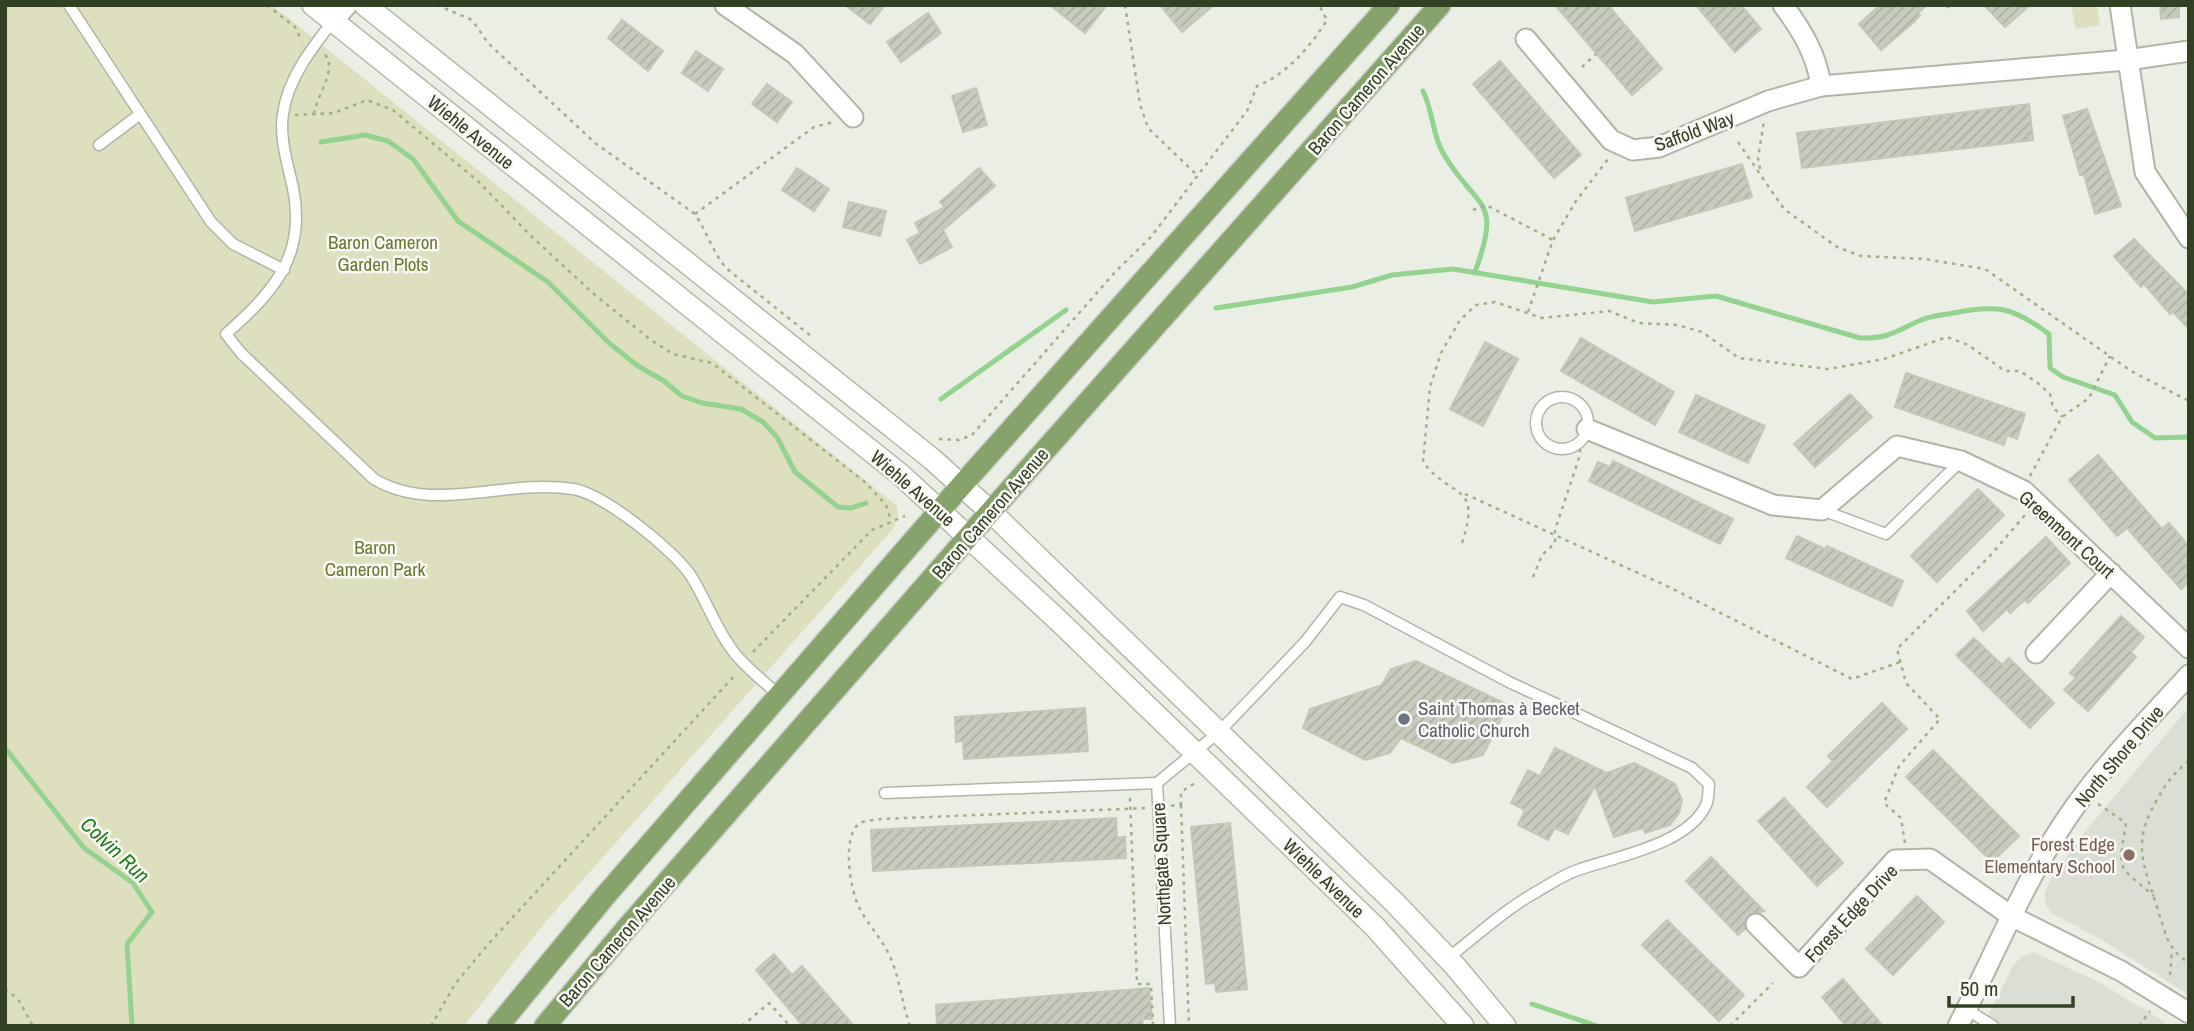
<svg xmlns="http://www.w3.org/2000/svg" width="2194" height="1031" font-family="'Archivo Narrow',sans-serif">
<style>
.built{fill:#dbded4}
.green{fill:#dddfbf}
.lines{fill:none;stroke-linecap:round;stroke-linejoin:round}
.stream{stroke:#93d28f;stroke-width:5}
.building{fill:url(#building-hatch);stroke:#c2c8b8;stroke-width:2}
.service-casing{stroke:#b0b6a7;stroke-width:13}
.minor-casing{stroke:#b0b6a7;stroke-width:23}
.secondary-casing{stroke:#b0baa4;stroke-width:24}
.primary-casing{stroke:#c6cac2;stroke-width:24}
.path{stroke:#9db186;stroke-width:2.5;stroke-dasharray:3.5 5;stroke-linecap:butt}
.service{stroke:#fff;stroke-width:10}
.minor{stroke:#fff;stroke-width:19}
.secondary{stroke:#fff;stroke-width:21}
.primary{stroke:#85a36b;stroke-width:21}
.worship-dot{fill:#6b7280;stroke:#f9faf6;stroke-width:2.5}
.education-dot{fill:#8d6e63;stroke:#f9faf6;stroke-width:2.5}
.labels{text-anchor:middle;stroke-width:5;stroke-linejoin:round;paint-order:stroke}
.street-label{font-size:19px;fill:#324024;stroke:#f9faf6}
.park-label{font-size:19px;fill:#6a772f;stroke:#f9faf6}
.worship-label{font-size:19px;fill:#5b616d;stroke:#f9faf6;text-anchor:start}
.education-label{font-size:19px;fill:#785e54;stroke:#f9faf6;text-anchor:end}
.water-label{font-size:21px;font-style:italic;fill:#237c1f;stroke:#f9faf6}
</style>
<defs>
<pattern id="building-hatch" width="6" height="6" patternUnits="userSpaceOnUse" patternTransform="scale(1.75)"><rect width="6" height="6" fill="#c7ccbe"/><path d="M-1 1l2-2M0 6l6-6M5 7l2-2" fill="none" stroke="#abb0a3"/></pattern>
</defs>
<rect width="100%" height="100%" fill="#ebeee5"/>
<!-- built -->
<g class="built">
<polygon points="2189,707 2189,995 2102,940 2053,914 2046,905 2044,895 2052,877 2084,833"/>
<polygon points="2033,952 2095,980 2165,1022 2162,1026 1983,1026 2013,966 2021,957"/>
</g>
<!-- green -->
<g class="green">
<polygon points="5,5 272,5 897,506 898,518 893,529 543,925 464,1026 5,1026"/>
<polygon points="2071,5 2097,5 2100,25 2076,29"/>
</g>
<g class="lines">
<!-- stream -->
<g class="stream">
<path d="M1423,91C1433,111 1432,134 1443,153C1477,211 1503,196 1475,272"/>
<polyline points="321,142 365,135 388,141 413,159 458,221 548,282 609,343 638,366 664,381 682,396 702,403 741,409 763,422 777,437 795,472 838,507 851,508 866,503"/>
<path d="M1216,308L1352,287L1392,275L1453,269L1653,302L1716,296L1860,338C1889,339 1896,331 1921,320C1931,316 1943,315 1953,313C1997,304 2013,307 2049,334L2050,368L2063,377L2115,395L2132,422L2155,438L2189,437"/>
<polyline points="941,399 1066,310"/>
<polyline points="5,748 84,848 133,883 152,912 127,944 132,1026"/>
<polyline points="1532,1004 1597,1026"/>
</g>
</g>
<!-- building -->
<g class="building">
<polygon points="845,5 885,5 870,24"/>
<polygon points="1050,5 1107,5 1085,33"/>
<polygon points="1160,5 1214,5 1182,32"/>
<polygon points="1555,5 1608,5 1662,69 1632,95"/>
<polygon points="1696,5 1741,5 1761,29 1735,52"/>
<polygon points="1880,5 1927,5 1918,13 1920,15 1914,22 1881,50 1859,24"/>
<polygon points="1984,5 2030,5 2005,27"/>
<polygon points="2160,5 2179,5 2179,17 2161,19"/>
<polygon points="928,13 941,33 901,62 887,42"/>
<polygon points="622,20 663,51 648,71 608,38"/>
<polygon points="696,51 723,69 708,91 682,73"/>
<polygon points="1500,61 1581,155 1554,178 1473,84"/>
<polygon points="767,84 792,102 777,122 752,104"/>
<polygon points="976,88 987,125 963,132 952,96"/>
<polygon points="2029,104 2033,140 1802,168 1797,133"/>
<polygon points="2087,109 2121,206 2095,214 2084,175 2080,175 2063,116"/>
<polygon points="1742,164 1752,197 1635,231 1626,198"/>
<polygon points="797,168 829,189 814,211 782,190"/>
<polygon points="979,168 995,186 943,230 952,247 920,264 907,240 920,233 915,223 945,207 940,202"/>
<polygon points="849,202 886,211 880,236 843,227"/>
<polygon points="2134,239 2189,295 2189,329 2173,312 2170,314 2144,284 2141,287 2114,256"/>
<polygon points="1581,338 1674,392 1655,425 1561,371"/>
<polygon points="1485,342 1518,359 1483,426 1450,409"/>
<polygon points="1906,373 2025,414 2017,439 2007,435 2004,445 1895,407"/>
<polygon points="1850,394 1872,417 1815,467 1794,444"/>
<polygon points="1696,395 1765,426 1748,463 1679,432"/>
<polygon points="2098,455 2162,529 2169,523 2189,546 2189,582 2181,589 2127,528 2117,536 2069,480"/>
<polygon points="1613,461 1733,519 1720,544 1589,481 1598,462 1610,467"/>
<polygon points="1978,489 2004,515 1937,582 1911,556"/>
<polygon points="1797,536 1825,549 1827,546 1903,581 1892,606 1786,558"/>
<polygon points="2046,537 2070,563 2028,603 2025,600 2010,613 2007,609 1983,631 1967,611"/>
<polygon points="2121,616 2144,637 2131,652 2136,657 2088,711 2064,690 2076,678 2070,673"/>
<polygon points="1974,638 2002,665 2009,658 2054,703 2030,728 1956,655"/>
<polygon points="1416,661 1508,705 1483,755 1453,763 1401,738 1390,753 1365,760 1303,728 1310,709 1382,685 1391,669"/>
<polygon points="1882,703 1907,729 1827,807 1807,787 1833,761 1828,756"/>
<polygon points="1085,708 1088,751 964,759 963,741 956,742 955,717"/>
<polygon points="1555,748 1607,773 1634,763 1664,778 1675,784 1682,800 1679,813 1670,825 1645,833 1643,828 1614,837 1595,786 1568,834 1555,828 1548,840 1518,825 1525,810 1511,803 1528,770 1540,776"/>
<polygon points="1933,750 2019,836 1992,862 1906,777"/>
<polygon points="1784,798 1843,863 1817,886 1758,821"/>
<polygon points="1116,818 1117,838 1125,837 1126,858 873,871 871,830"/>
<polygon points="1230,823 1247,989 1216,992 1215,983 1206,984 1191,827"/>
<polygon points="1711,857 1764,911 1748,915 1745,929 1738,935 1686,881"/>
<polygon points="1917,896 1944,922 1893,975 1866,949"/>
<polygon points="1667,920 1744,995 1719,1021 1642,945"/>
<polygon points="774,954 792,975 802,966 854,1026 803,1026 756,970"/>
<polygon points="1843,979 1883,1026 1846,1026 1822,997"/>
<polygon points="1149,988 1152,1019 1142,1019 1143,1026 937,1026 936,1005"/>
</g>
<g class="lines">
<!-- service casing -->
<g class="service-casing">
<g id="service">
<polyline points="69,5 211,222 233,244 284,270"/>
<path d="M333,21C312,48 288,78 283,114C279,137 288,165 293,188C307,256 273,292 226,334L241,353L374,479C434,515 506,478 573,489C604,494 674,550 691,576C707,601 717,632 736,655C749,670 764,682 779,695"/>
<polyline points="99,145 139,115"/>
<circle cx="1562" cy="423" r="26"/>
<polyline points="1822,510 1886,534 1961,461"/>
<polyline points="885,793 1157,783"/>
<polyline points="1966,1009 1993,1026"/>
<path d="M1170,1026L1157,783L1219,732L1305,642L1340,597L1364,605L1509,682L1692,768L1709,784C1708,791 1709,800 1706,805C1688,845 1613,857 1575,871C1562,876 1550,884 1538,891C1505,909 1478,935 1448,958"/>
</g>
</g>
<!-- minor casing -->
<g class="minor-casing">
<g id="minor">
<polyline points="725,5 795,54 853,117"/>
<path d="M1783,5C1801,29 1817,55 1821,86"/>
<polyline points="2120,5 2145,172 2189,238"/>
<polyline points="333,21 347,5"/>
<polyline points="1526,39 1611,140 1633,150 1659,147 1768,101 1821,86 2127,60 2189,51"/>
<polyline points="1587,429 1773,505 1822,510 1897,446 1961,461 2024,491 2189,648"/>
<polyline points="2036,653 2111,573"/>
<polyline points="1756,924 1799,967 1895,860 1930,859 2011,916 2121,971 2189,1013"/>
<path d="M1958,1026C1994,956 2023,883 2067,818C2102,766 2147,721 2189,675"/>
</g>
</g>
<!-- secondary casing -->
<g class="secondary-casing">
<g id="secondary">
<polyline points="313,5 901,475 1060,622 1375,927 1463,1026"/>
<polyline points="365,5 932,459 991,512 1395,903 1455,966 1505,1026"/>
</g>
</g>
<!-- primary casing -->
<g class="primary-casing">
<g id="primary">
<polyline points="498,1026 605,896 961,486 1389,5"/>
<polyline points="545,1026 626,929 969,536 1440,5"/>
</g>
</g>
<!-- path -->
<g class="path">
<polyline points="267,5 295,27 302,41"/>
<polyline points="414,5 435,5"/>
<path d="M437,5L472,20L488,43L595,143L695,214C707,232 713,253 727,269L811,336"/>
<polyline points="1125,5 1140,104 1148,128 1198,176"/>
<polyline points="1947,5 1951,12"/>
<polyline points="1582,67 1596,54"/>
<path d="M314,114C317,95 333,77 328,58L323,53"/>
<polyline points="295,115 334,113 367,100 393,110 479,182 530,235 595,295 651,340 673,354 712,363 865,482 886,505 891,521"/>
<polyline points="1738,142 1784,209 1837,247 1861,256 1925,259 1985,269 2131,371 2189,401"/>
<polyline points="1760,169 1758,158 1764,121"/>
<polyline points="1473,210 1486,205 1553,240"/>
<polyline points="695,214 814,127 834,122"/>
<polyline points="1528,312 1553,240 1576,201 1608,159"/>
<path d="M939,439L959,440L972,435L1116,271L1150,238L1247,111L1257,86C1286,75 1311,46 1327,20L1319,5"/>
<polyline points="2030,476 2062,417 2089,398 2110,356"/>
<polyline points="1465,494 1671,588 1852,679 1900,662"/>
<path d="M1462,543C1482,482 1452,500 1423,462L1430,387L1441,353L1460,320L1476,305L1495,302L1542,318L1609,311L1639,323L1677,325L1702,332L1739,358L1828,369L1884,359L1947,337L1968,345L2005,371H2020L2039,384L2050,394L2053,407L2062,417"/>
<polyline points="1533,577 1542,555 1555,543 1555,530 1580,455 1580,444"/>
<polyline points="753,652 872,530 905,516"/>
<path d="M2189,761C2175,772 2166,783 2158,798C2131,843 2143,863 2158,910C2166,934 2167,949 2189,963"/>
<polyline points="1130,798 1137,984 1151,984 1153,1026"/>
<path d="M2098,804L2126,823C2118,872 2116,864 2154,896"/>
<polyline points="1181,805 1189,1026"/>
<polyline points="1171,806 1181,804 1181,792 1198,781"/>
<polyline points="1905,843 1901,818 1884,803 1899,766 1940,719 1906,683 1897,649 1989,557 2025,515"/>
<polyline points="2170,975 2172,952"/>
<polyline points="5,989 18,999 33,1026"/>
<polyline points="431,1026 455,984 491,941 736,674"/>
<polyline points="742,1026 769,1003 790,1026"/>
<path d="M910,1026C902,1004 900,980 891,959C883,940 869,926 860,909C850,892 841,835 860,823C866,820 875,820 881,819L1147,808"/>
<polyline points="1730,1026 1773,983"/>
<polyline points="2139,1026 2150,1011"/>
</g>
<!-- service -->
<use href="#service" class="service"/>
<!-- minor -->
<use href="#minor" class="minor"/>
<!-- secondary -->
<use href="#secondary" class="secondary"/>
<!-- primary -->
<use href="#primary" class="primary"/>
</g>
<!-- markers -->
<circle class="worship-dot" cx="1404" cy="719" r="7"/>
<circle class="education-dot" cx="2129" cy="855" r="7"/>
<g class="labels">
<!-- street labels -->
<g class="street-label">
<text transform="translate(1366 89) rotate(-49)" y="7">Baron Cameron Avenue</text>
<text transform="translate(1694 131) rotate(-20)" y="7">Saffold Way</text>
<text transform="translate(471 132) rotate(39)" y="7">Wiehle Avenue</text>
<text transform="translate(913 488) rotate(41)" y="7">Wiehle Avenue</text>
<text transform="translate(990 513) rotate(-49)" y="7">Baron Cameron Avenue</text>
<text transform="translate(2067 534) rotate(42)" y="7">Greenmont Court</text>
<text transform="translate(2119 756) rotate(-50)" y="7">North Shore Drive</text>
<text transform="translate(1161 864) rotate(-93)" y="7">Northgate Square</text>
<text transform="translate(1324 878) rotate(44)" y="7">Wiehle Avenue</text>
<text transform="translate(1851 913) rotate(-47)" y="7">Forest Edge Drive</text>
<text transform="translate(617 941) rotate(-49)" y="7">Baron Cameron Avenue</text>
</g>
<!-- park labels -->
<g class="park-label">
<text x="383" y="249">Baron Cameron<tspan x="383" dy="22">Garden Plots</tspan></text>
<text x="375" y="554">Baron<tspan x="375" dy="22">Cameron Park</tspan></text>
</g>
<!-- worship labels -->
<g class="worship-label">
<text x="1418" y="715">Saint Thomas à Becket<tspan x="1418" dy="22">Catholic Church</tspan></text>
</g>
<!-- education labels -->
<g class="education-label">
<text x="2115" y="851">Forest Edge<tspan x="2115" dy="22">Elementary School</tspan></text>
</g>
<!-- water labels -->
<g class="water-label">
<text transform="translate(115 850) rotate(43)" y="7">Colvin Run</text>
</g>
</g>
<!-- border -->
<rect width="2194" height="1031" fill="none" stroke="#324024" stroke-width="14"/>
<!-- scale -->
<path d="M1949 996v10h124v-10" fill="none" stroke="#324024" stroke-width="3.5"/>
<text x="1960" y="996" font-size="21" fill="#324024" stroke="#f9faf6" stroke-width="5" paint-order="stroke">50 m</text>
</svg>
